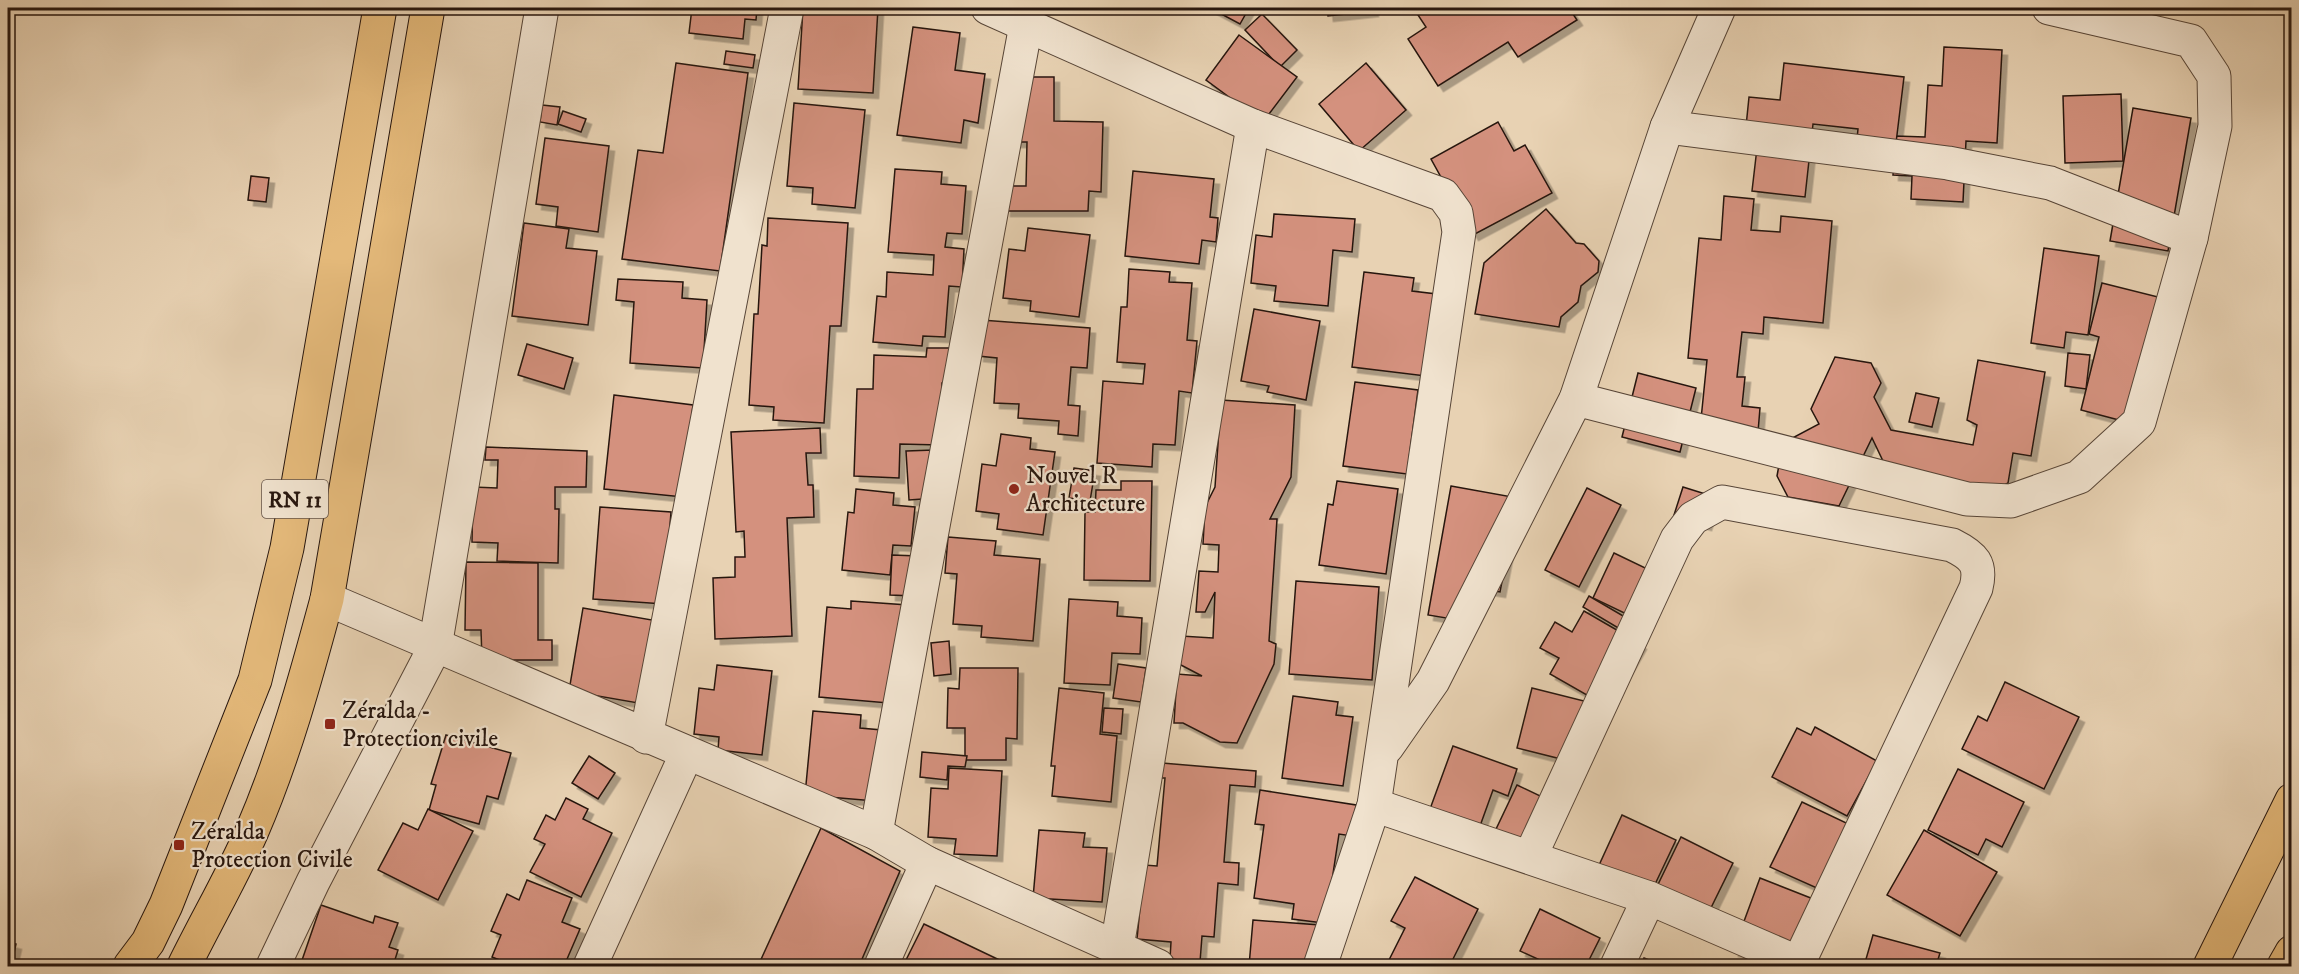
<svg xmlns="http://www.w3.org/2000/svg" width="2299" height="974" font-family="'IM FELL DW Pica',serif">
<style>
.building{fill:#d4917e;stroke:#27160e;stroke-width:1.5;filter:url(#shadow)}
.lines{fill:none;stroke-linecap:round;stroke-linejoin:round}
.street-casing{stroke:#574537;stroke-width:35}
.highway-casing{stroke:#27160e;stroke-width:35}
.street{stroke:#f0e2ce;stroke-width:33}
.highway{stroke:#e4b97a;stroke-width:33}
.poi-dot{fill:#8f2418;stroke:#f0e2ce;stroke-width:2}
.labels{text-anchor:middle;stroke-width:4.5;stroke-linejoin:round;paint-order:stroke}
.shield{fill:#f0e2ce;stroke:#635348;stroke-width:1.5}
.shield-label{font-size:22px;font-weight:bold;fill:#27160e}
.poi-label{font-size:24px;fill:#27160e;stroke:#f0e2ce;text-anchor:start}
</style>
<defs>
<filter id="shadow"><feDropShadow dx="5.5" dy="5.5" stdDeviation="0" flood-color="#0004"/></filter>
</defs>
<rect width="100%" height="100%" fill="#e8d2b3"/>
<filter id="stains"><feTurbulence type="fractalNoise" baseFrequency=".00333" numOctaves="4"/><feColorMatrix values="0 0 0 0 .2 0 0 0 0 .09 0 0 0 0 .02 0 0 0 .5 -.17"/></filter>
<radialGradient id="worn" r=".72"><stop offset=".6" stop-color="#630" stop-opacity="0"/><stop offset="1" stop-color="#630" stop-opacity=".3"/></radialGradient>
<!-- building -->
<g class="building">
<polygon points="692,8 757,8 756,20 745,19 743,39 689,33"/>
<polygon points="803,8 878,8 873,93 798,89"/>
<polygon points="1210,8 1249,8 1240,24"/>
<polygon points="1327,8 1372,8 1373,11 1328,16"/>
<polygon points="1431,8 1569,8 1577,20 1518,57 1508,42 1438,86 1408,39 1426,27 1418,15"/>
<polygon points="1262,14 1297,50 1280,67 1245,30"/>
<polygon points="913,27 960,33 955,70 985,74 978,123 964,120 961,143 897,135"/>
<polygon points="1239,35 1297,77 1263,122 1206,80"/>
<polygon points="1944,47 2002,50 1997,143 1966,141 1963,202 1911,199 1912,176 1893,175 1896,136 1925,137 1928,85 1942,86"/>
<polygon points="726,51 755,55 753,68 724,64"/>
<polygon points="676,63 748,73 720,271 622,259 638,150 663,153"/>
<polygon points="1366,63 1406,110 1359,151 1319,104"/>
<polygon points="1784,63 1904,77 1896,143 1857,139 1858,129 1813,124 1805,197 1752,191 1757,148 1744,146 1749,97 1780,100"/>
<polygon points="1016,77 1054,77 1054,121 1103,122 1101,192 1089,191 1088,211 1005,211 1006,186 1026,186 1027,142 1014,142"/>
<polygon points="2121,94 2123,161 2065,163 2063,96"/>
<polygon points="794,103 865,110 855,208 812,204 813,188 787,186"/>
<polygon points="542,105 560,107 557,125 540,122"/>
<polygon points="2133,108 2191,118 2168,251 2110,241"/>
<polygon points="563,111 586,119 581,132 558,124"/>
<polygon points="1498,122 1514,151 1525,145 1552,193 1473,235 1431,159"/>
<polygon points="545,138 609,146 598,232 556,226 558,207 536,204"/>
<polygon points="895,169 942,172 941,184 966,186 962,234 947,233 945,247 964,249 962,287 949,286 945,337 923,336 922,346 873,342 877,296 886,297 887,272 933,275 934,255 888,252"/>
<polygon points="1133,171 1214,179 1210,217 1218,218 1216,242 1202,240 1199,264 1125,256"/>
<polygon points="251,176 269,178 266,202 248,200"/>
<polygon points="1724,196 1754,199 1751,230 1780,232 1781,216 1832,221 1823,323 1764,317 1763,334 1742,332 1737,377 1745,377 1742,406 1760,408 1757,444 1699,439 1707,360 1688,358 1699,238 1721,240"/>
<polygon points="1546,209 1576,243 1584,244 1599,261 1598,272 1581,286 1578,302 1561,317 1559,327 1475,314 1484,263"/>
<polygon points="1274,214 1355,219 1352,252 1333,250 1328,306 1274,301 1276,286 1251,283 1256,235 1272,237"/>
<polygon points="768,218 848,223 841,326 830,326 824,423 773,420 774,407 749,405 754,314 758,314 762,245 767,246"/>
<polygon points="524,223 569,229 566,248 597,251 588,325 512,316"/>
<polygon points="1028,228 1090,235 1079,317 1030,311 1031,301 1003,298 1009,249 1025,251"/>
<polygon points="2044,248 2099,256 2088,335 2066,332 2064,348 2031,343"/>
<polygon points="1129,269 1170,272 1169,282 1192,283 1187,340 1197,341 1192,393 1179,391 1175,445 1153,444 1152,467 1097,463 1103,381 1143,384 1145,364 1117,362 1121,307 1127,307"/>
<polygon points="1364,272 1414,278 1412,291 1445,295 1434,377 1352,367"/>
<polygon points="618,279 683,282 682,298 707,300 703,368 630,363 634,302 616,300"/>
<polygon points="2102,283 2166,299 2134,424 2081,410 2099,337 2089,334"/>
<polygon points="1254,309 1320,321 1306,400 1267,392 1269,386 1241,381"/>
<polygon points="981,320 1090,328 1087,368 1071,367 1068,405 1080,406 1078,436 1058,434 1059,421 1018,418 1019,404 994,403 997,358 978,356"/>
<polygon points="527,344 573,358 564,389 518,375"/>
<polygon points="927,348 950,348 949,384 942,383 940,445 900,444 899,478 854,476 857,389 873,389 874,355 926,357"/>
<polygon points="2068,353 2090,355 2086,389 2065,386"/>
<polygon points="1835,357 1871,363 1881,383 1874,397 1891,430 1973,445 1977,425 1967,420 1978,360 2045,372 2031,456 2013,453 2008,483 1989,493 1884,463 1872,438 1839,506 1788,497 1777,476 1783,443 1819,424 1811,409"/>
<polygon points="1638,373 1696,388 1680,452 1622,437"/>
<polygon points="1355,382 1418,390 1407,474 1343,466"/>
<polygon points="1916,393 1939,398 1932,427 1909,422"/>
<polygon points="614,395 693,405 683,497 604,489"/>
<polygon points="1221,400 1295,405 1291,477 1270,519 1277,519 1269,641 1276,644 1274,664 1237,743 1220,742 1183,723 1174,723 1177,674 1202,676 1179,664 1181,636 1213,638 1215,592 1205,612 1196,612 1199,571 1218,572 1219,545 1203,544 1205,507 1215,487"/>
<polygon points="820,428 821,453 806,453 808,485 813,485 814,517 787,518 792,636 715,639 713,578 735,577 735,557 745,557 744,531 736,532 731,432"/>
<polygon points="1001,434 1031,438 1030,449 1055,452 1043,535 997,529 999,514 976,511 982,464 996,466"/>
<polygon points="486,447 587,451 586,487 555,487 555,509 559,509 558,563 497,561 498,543 472,542 473,487 497,488 498,460 485,460"/>
<polygon points="934,450 936,498 909,500 906,451"/>
<polygon points="1074,468 1095,471 1090,501 1069,498"/>
<polygon points="1121,481 1152,481 1150,581 1084,580 1085,512 1095,512 1096,490 1121,490"/>
<polygon points="1337,481 1398,489 1386,574 1319,565 1328,504 1333,505"/>
<polygon points="1451,486 1518,498 1500,592 1470,587 1464,621 1428,615"/>
<polygon points="1683,487 1715,497 1706,525 1674,515"/>
<polygon points="1587,488 1621,505 1579,587 1545,570"/>
<polygon points="856,489 894,493 893,505 915,507 911,546 893,545 890,575 842,570 848,512 854,513"/>
<polygon points="600,507 671,512 664,604 593,599"/>
<polygon points="948,537 996,541 994,555 1040,559 1033,641 981,637 982,626 953,624 957,574 945,573"/>
<polygon points="1614,553 1662,576 1641,621 1593,598"/>
<polygon points="892,555 918,556 915,596 890,595"/>
<polygon points="466,562 538,563 538,640 552,640 552,660 482,660 481,630 465,630"/>
<polygon points="1296,581 1379,587 1372,680 1289,674"/>
<polygon points="1589,596 1642,627 1635,638 1583,607"/>
<polygon points="1069,599 1118,602 1117,616 1142,618 1140,654 1112,653 1110,685 1064,683"/>
<polygon points="851,601 908,605 900,704 819,697 827,607 851,609"/>
<polygon points="583,608 652,620 638,703 569,691"/>
<polygon points="1584,611 1641,644 1606,706 1550,674 1559,658 1540,648 1555,622 1572,632"/>
<polygon points="949,641 951,674 934,676 931,643"/>
<polygon points="1118,664 1146,668 1141,702 1113,698"/>
<polygon points="717,665 772,671 762,755 718,750 719,737 694,734 699,688 714,690"/>
<polygon points="960,668 1018,668 1017,739 1006,738 1006,760 965,760 965,728 947,728 948,688 959,689"/>
<polygon points="2005,682 2079,717 2044,789 1962,749 1978,716 1987,721"/>
<polygon points="1059,688 1104,693 1100,734 1117,736 1111,802 1052,796 1055,766 1051,766"/>
<polygon points="1532,688 1592,703 1577,763 1517,748"/>
<polygon points="1293,696 1338,702 1336,715 1353,717 1343,786 1282,778"/>
<polygon points="1104,708 1123,709 1121,734 1102,732"/>
<polygon points="813,711 861,715 860,728 882,730 875,801 805,795"/>
<polygon points="1815,727 1877,761 1847,816 1772,777 1797,728 1811,735"/>
<polygon points="446,735 511,753 498,799 487,796 479,824 429,810 436,785 431,784"/>
<polygon points="1453,746 1517,769 1508,796 1493,790 1480,826 1430,809"/>
<polygon points="922,752 967,756 965,767 948,766 947,780 920,777"/>
<polygon points="589,756 615,773 598,799 572,783"/>
<polygon points="1162,763 1256,771 1255,787 1230,785 1224,862 1239,863 1238,885 1218,883 1214,937 1202,936 1200,962 1170,959 1171,942 1137,939 1144,865 1157,866 1165,778 1161,778"/>
<polygon points="949,768 1002,771 997,856 954,854 956,839 928,837 931,788 948,789"/>
<polygon points="1958,769 2024,802 2002,847 1986,839 1978,855 1928,830"/>
<polygon points="1517,785 1555,803 1525,864 1488,846"/>
<polygon points="1260,790 1356,805 1352,836 1339,834 1331,887 1331,924 1292,919 1294,904 1254,898 1264,825 1255,824"/>
<polygon points="566,798 588,809 583,819 612,833 581,897 530,872 545,844 534,839 546,815 555,820"/>
<polygon points="1802,802 1859,829 1828,893 1770,867"/>
<polygon points="428,809 473,831 438,900 378,870 403,823 418,830"/>
<polygon points="1622,815 1676,840 1648,899 1595,874"/>
<polygon points="821,828 900,871 859,966 758,966"/>
<polygon points="1039,830 1085,833 1083,847 1107,848 1102,902 1033,898"/>
<polygon points="1924,830 1997,872 1960,936 1887,895"/>
<polygon points="1681,837 1733,863 1702,926 1650,901"/>
<polygon points="1415,877 1478,909 1450,965 1454,966 1386,966 1405,928 1391,921"/>
<polygon points="1760,878 1826,904 1802,966 1733,951"/>
<polygon points="527,880 572,898 562,922 580,929 564,966 543,966 533,963 532,966 515,966 492,957 501,935 491,931 507,894 519,900"/>
<polygon points="321,905 373,923 375,916 398,923 389,947 398,950 393,966 300,966"/>
<polygon points="1540,909 1600,938 1586,966 1553,966 1520,951"/>
<polygon points="1253,920 1320,925 1316,966 1249,966"/>
<polygon points="924,924 1012,966 903,966"/>
<polygon points="1873,935 1940,953 1936,966 1864,966"/>
<polygon points="8,942 16,944 11,966 8,966"/>
<polygon points="1644,958 1664,966 1640,966"/>
</g>
<g class="lines">
<!-- street casing -->
<g class="street-casing">
<g id="street">
<polyline points="988,8 1253,126 1443,195 1456,213 1459,232 1374,805 1320,966"/>
<polyline points="1667,127 1948,163 2050,183 2191,238"/>
<polyline points="1576,399 1967,499 2011,501 2079,477 2139,422 2191,238 2215,126 2214,76 2191,41 2049,8"/>
<polyline points="327,599 876,833 927,863 1158,966"/>
<polyline points="646,737 787,8"/>
<polyline points="1387,747 1433,681 1576,399 1667,127 1719,8"/>
<polyline points="1374,805 1649,898 1799,963"/>
<polyline points="876,833 1026,25"/>
<path d="M1530,857L1677,539L1693,518L1722,502L1952,545C1974,556 1982,564 1976,588L1797,966"/>
<polyline points="1117,947 1253,126"/>
<polyline points="273,966 313,882 435,647 542,8"/>
<polyline points="590,966 687,753"/>
<polyline points="881,966 927,863"/>
<polyline points="1617,966 1649,898"/>
</g>
</g>
<!-- highway casing -->
<g class="highway-casing">
<g id="highway">
<polyline points="130,966 148,942 166,905 255,680 287,548 380,8"/>
<path d="M184,966C206,921 232,877 252,831C284,757 306,677 327,599L428,8"/>
<polyline points="2210,966 2292,800"/>
<polyline points="2284,966 2292,952"/>
</g>
</g>
<!-- street -->
<use href="#street" class="street"/>
<!-- highway -->
<use href="#highway" class="highway"/>
</g>
<!-- markers -->
<g class="poi-dot">
<circle cx="1014" cy="489" r="6"/>
<rect x="324" y="718" width="12" height="12" rx="3"/>
<rect x="173" y="839" width="12" height="12" rx="3"/>
</g>
<g class="labels">
<!-- shield labels -->
<rect class="shield" x="262" y="480" width="66" height="38" rx="4.5"/>
<g class="shield-label">
<text x="295" y="507">RN 11</text>
</g>
<!-- poi labels -->
<g class="poi-label">
<text x="1026" y="483">Nouvel R<tspan x="1026" dy="28">Architecture</tspan></text>
<text x="342" y="718">Zéralda -<tspan x="342" dy="28">Protection civile</tspan></text>
<text x="191" y="839">Zéralda<tspan x="191" dy="28">Protection Civile</tspan></text>
</g>
</g>
<!-- margin -->
<rect width="2299" height="974" fill="none" stroke="#e8d2b3" stroke-width="30"/>
<rect x="9" y="9" width="2281" height="956" fill="none" stroke="#27160e" stroke-width="3"/>
<rect x="15" y="15" width="2269" height="944" fill="none" stroke="#27160e" stroke-width="1.5"/>
<rect width="100%" height="100%" filter="url(#stains)"/>
<rect width="100%" height="100%" fill="url(#worn)"/>
</svg>
